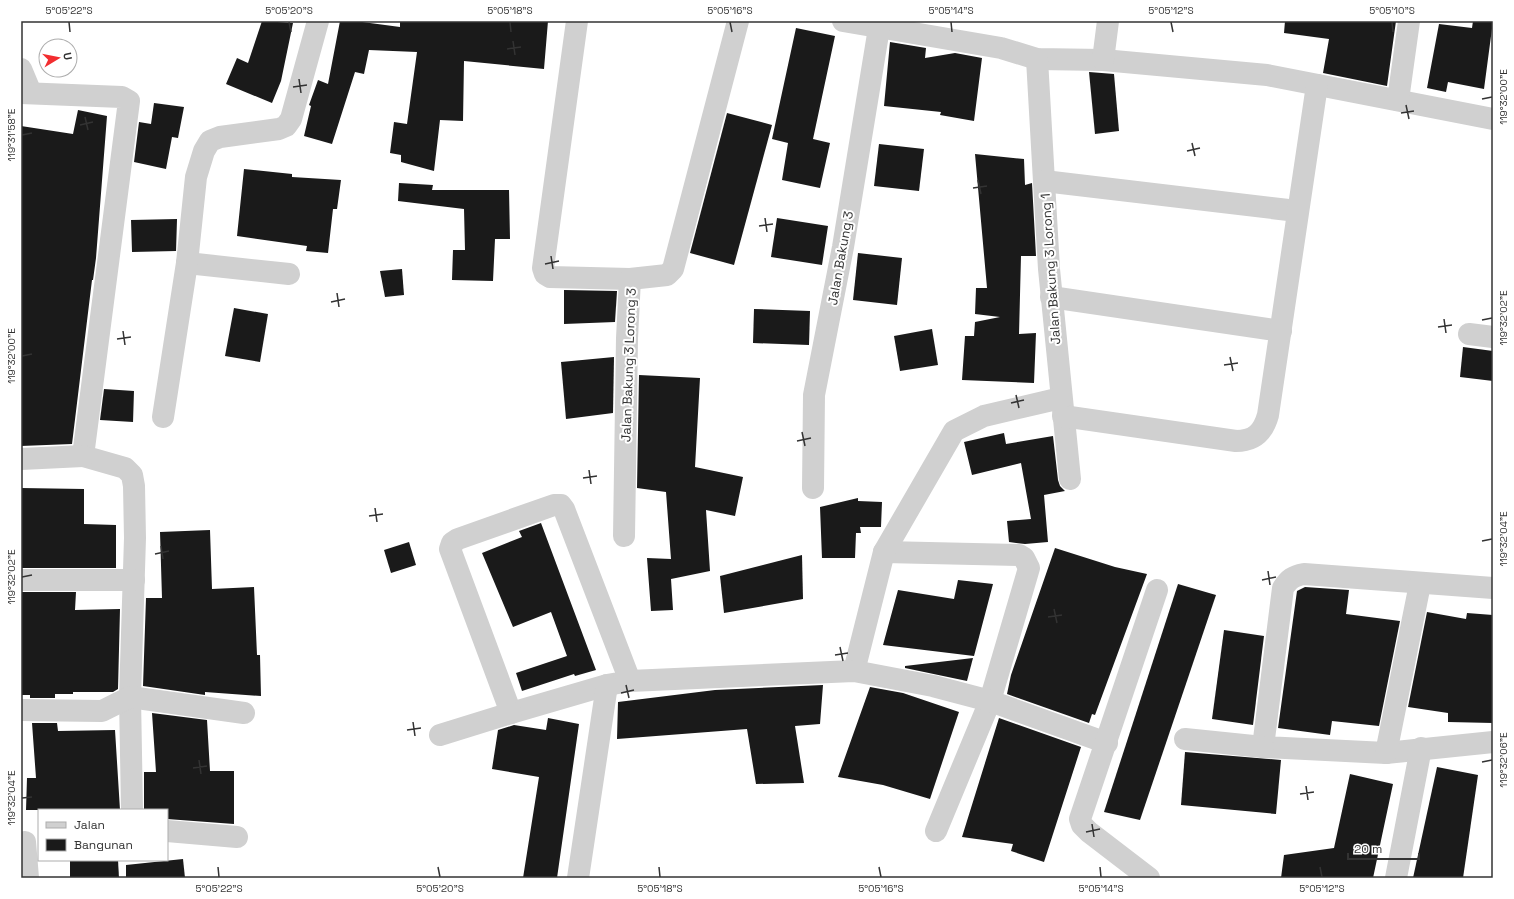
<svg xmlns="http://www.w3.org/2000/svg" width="1514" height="899" font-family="'Space Grotesk',sans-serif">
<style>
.building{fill:#1a1a1a}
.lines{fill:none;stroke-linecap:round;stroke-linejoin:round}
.street{stroke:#d0d0d0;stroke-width:22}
.ticks{fill:none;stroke:#333;stroke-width:1.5}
.labels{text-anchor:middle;stroke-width:4;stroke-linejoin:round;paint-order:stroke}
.street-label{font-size:13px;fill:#333;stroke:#fff}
.neatline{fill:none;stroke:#333;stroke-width:1.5}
.ticks-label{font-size:10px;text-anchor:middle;fill:#333}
</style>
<rect width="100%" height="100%" fill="#fff"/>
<!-- building -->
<g class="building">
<polygon points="262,21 293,23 281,81 272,103 226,84 237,58 248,63"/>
<polygon points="340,21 355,21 400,27 400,21 548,21 544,69 464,61 463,121 440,120 434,171 401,162 401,155 390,153 394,122 407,124 417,52 369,50 364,74 355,72 332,144 304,136 311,106 309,105 318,80 328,84"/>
<polygon points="1285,21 1396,21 1387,86 1323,73 1329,39 1284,33"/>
<polygon points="1473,21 1493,21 1484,89 1448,82 1446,92 1427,88 1439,24 1472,28"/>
<polygon points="796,28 835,36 813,139 830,143 820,188 782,180 788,143 772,139"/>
<polygon points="890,42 926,48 925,58 955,53 982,58 974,121 940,115 941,112 884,106"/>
<polygon points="1089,72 1114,74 1119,131 1095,134"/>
<polygon points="154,103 184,107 178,138 172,137 166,169 134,162 139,122 151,124"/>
<polygon points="78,110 107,116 96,258 93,280 92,280 72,444 21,446 21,126 73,134"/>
<polygon points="727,113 772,125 734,265 690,253"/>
<polygon points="879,144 924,149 919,191 874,186"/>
<polygon points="975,154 1024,159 1025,185 1032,183 1036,256 1021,256 1019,334 1036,333 1034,383 962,380 965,336 974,336 975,322 1000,317 975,314 976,288 987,288"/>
<polygon points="244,169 292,174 292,177 341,180 337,209 333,209 328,253 306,251 307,246 237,236"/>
<polygon points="399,183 433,185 432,190 509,190 510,239 495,239 493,281 452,280 453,250 465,250 464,209 398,201"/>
<polygon points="777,218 828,226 822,265 771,257"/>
<polygon points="177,219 176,251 132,252 131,220"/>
<polygon points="858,253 902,258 897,305 853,300"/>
<polygon points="402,269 404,295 385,297 380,271"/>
<polygon points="564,290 617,291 615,322 564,324"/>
<polygon points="234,308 268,314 260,362 225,356"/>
<polygon points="754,309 810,311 809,345 753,343"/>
<polygon points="932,329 938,365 900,371 894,336"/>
<polygon points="1463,347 1493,351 1493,381 1460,377"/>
<polygon points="614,357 613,413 566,419 561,362"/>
<polygon points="639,375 700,378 695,467 743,477 735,516 706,510 710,571 671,579 673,610 651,611 647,558 671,559 666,492 637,488"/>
<polygon points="104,389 134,391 133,422 100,420"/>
<polygon points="1004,433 1006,444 1053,436 1058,480 1060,486 1065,491 1044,495 1048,542 1025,544 1009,542 1007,521 1031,519 1021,463 972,475 964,442"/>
<polygon points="21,488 84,489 84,524 116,525 116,568 21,568"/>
<polygon points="858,498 858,501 882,502 881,527 860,527 861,533 856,533 855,558 822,558 820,507"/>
<polygon points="541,523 596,670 575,676 574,674 522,691 516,673 567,656 551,612 513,627 482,553 522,537 519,531"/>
<polygon points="210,530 212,589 254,587 257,655 260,655 261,696 205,692 205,695 143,686 146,598 162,598 160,532"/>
<polygon points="409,542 416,565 391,573 384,550"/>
<polygon points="1055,548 1115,567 1147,574 1095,715 1092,714 1089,723 1007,694 1011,675"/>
<polygon points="802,555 803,599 724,613 720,576"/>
<polygon points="958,580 993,584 974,656 883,645 898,590 954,599"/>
<polygon points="1178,584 1216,595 1140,820 1104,812"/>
<polygon points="1305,587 1349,590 1346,614 1400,621 1379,726 1332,721 1330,735 1278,728 1297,591"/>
<polygon points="21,592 76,592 75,610 120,609 118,689 113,692 73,692 73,694 55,694 55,698 30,698 30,695 21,695"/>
<polygon points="1427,612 1466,619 1467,613 1493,615 1493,723 1448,722 1448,713 1408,707"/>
<polygon points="1224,630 1264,636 1253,725 1212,719"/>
<polygon points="973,658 967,681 905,668 905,666"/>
<polygon points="823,685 820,724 795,726 804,783 756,784 747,729 617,739 618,702 715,690"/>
<polygon points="870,687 903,693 959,712 930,799 883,785 838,777"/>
<polygon points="152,713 207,720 210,771 234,771 234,824 167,819 167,810 144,810 144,772 156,772"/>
<polygon points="548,718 579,724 557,878 523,878 539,777 492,769 498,730 514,725 546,730"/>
<polygon points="999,718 1081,747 1044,862 1011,851 1013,844 962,837"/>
<polygon points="32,723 57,723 58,731 115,730 120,810 26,810 27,778 36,778"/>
<polygon points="1185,752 1281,760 1276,814 1181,805"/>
<polygon points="1437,767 1478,775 1463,878 1413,878"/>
<polygon points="1350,774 1393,784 1373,878 1281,878 1284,855 1334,848"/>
<polygon points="183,859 185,878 126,878 126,865"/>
<polygon points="70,860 118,860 119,878 70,878"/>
</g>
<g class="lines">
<!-- street -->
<g class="street">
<polyline points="577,21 543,268 545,274 550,277 630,279"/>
<polyline points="843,21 1001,48 1037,59 1103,60 1267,75 1493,119"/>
<polyline points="1037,59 1049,269 1070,479"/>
<polyline points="1103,60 1108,21"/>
<polyline points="21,69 31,93"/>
<polyline points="21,93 122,97 129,101 83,456 125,468 132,475 134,486 135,538 130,697 132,810"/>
<polyline points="1398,100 1409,21"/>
<polyline points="1044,181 1297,211"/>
<polyline points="187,263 289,274"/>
<polyline points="1051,297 1281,331"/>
<polyline points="1469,334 1493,337"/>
<path d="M1063,416L1236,441C1254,441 1263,433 1268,415L1317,85"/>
<polyline points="163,417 187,263 196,177 204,151 210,141 220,137 279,129 286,126 291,119 318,21"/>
<polyline points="21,459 83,456"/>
<polyline points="813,488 814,395 843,247 879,28"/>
<polyline points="624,536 627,338 630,279 667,275 673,269 738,21"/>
<polyline points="884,552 1019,555 1024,558 1029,568 990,701 936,831"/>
<polyline points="21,580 134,580"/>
<path d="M1493,588L1304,574C1293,576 1289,579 1283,588L1263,747L1386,753L1493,742"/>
<polyline points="854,671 884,552 954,431 984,416 1061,398"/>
<polyline points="630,681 564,509 561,505 554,505 458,539 452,543 450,549 511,713 607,685 630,681 854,671 933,686 990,701 1107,743"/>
<polyline points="21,710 102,711 130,697 244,713"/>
<polyline points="440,735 511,713"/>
<polyline points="1185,739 1263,747"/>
<polyline points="1386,753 1420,584"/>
<polyline points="167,831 237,837"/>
<polyline points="25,842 28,878"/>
<polyline points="578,878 607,685"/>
<polyline points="1149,878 1089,832 1082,825 1080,819 1157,590"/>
<polyline points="1396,878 1421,748"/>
</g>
</g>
<!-- ticks -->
<path class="ticks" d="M69,22L70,32M289,22L291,32M510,22L511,32M730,22L732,32M951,22L952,32M1171,22L1173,32M1392,22L1393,32M513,41L515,55M507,49L521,47M299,79L301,93M293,87L307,85M1482,99L1492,97M1406,105L1409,119M1401,113L1414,111M85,117L88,130M80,125L93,122M22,135L32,133M1192,143L1195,156M1187,151L1200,148M978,180L981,194M973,188L987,186M765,218L767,232M759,226L773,224M551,256L553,269M545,264L559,261M337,293L339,307M331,302L345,299M1444,319L1446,333M1482,320L1492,318M1438,327L1452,325M123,331L125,345M117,339L131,337M22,356L32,354M1230,357L1233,371M1224,365L1238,363M1016,395L1019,408M1011,403L1024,400M802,432L805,446M797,441L811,438M589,470L591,484M583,478L597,476M375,508L377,522M369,516L383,514M1482,541L1492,539M161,546L163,559M155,554L169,551M1268,571L1270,585M22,577L32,575M1262,580L1276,577M1054,609L1057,623M1048,617L1062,615M840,647L843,661M835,655L848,653M626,685L629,698M621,693L634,690M413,722L415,736M407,730L421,728M199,760L201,774M1482,762L1492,760M193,768L207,766M1306,786L1308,800M1300,794L1314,792M22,798L32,797M1092,824L1094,837M1086,832L1100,829M218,867L219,877M438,867L440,877M659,867L660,877M879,867L881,877M1100,867L1101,877M1320,867L1322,877"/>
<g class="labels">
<!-- street labels -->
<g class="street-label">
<text transform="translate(840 258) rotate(-80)" y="5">Jalan Bakung 3</text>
<text transform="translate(1050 269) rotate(-94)" y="5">Jalan Bakung 3 Lorong 1</text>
<text transform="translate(628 365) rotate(-88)" y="5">Jalan Bakung 3 Lorong 3</text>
</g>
</g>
<!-- border -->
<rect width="1514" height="899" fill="none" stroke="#ffffff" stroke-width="44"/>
<!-- legend -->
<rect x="38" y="809" width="130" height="52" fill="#ffffff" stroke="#adadad"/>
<rect x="46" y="822" width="20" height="6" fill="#d0d0d0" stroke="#adadad"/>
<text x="74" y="829" font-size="12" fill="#333333">Jalan</text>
<rect x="46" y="839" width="20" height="12" fill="#1a1a1a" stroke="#adadad"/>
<text x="74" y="849" font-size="12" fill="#333333">Bangunan</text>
<!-- north arrow -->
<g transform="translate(58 58) rotate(80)"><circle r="19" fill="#ffffff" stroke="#adadad"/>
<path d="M0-3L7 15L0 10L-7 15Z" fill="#f22d2f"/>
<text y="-6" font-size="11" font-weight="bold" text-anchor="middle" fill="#333333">U</text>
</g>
<!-- scale -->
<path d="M1348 853v6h71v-6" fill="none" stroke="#333333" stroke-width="2"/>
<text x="1354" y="853" font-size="12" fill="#333333" stroke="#ffffff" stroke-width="3" paint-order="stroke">20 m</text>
<rect x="22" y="22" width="1470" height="855" class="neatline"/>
<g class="ticks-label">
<text x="69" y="14">5°05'22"S</text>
<text x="289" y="14">5°05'20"S</text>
<text x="510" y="14">5°05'18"S</text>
<text x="730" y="14">5°05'16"S</text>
<text x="951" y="14">5°05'14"S</text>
<text x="1171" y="14">5°05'12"S</text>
<text x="1392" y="14">5°05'10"S</text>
<text transform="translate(1503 97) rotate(-90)" y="4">119°32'00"E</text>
<text transform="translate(11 135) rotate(-90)" y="4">119°31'58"E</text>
<text transform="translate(1503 318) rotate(-90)" y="4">119°32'02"E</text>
<text transform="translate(11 356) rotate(-90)" y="4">119°32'00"E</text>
<text transform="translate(1503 539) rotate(-90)" y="4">119°32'04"E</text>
<text transform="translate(11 577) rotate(-90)" y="4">119°32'02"E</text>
<text transform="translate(1503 760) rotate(-90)" y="4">119°32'06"E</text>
<text transform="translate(11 798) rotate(-90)" y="4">119°32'04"E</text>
<text x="219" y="892">5°05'22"S</text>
<text x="440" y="892">5°05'20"S</text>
<text x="660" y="892">5°05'18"S</text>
<text x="881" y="892">5°05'16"S</text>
<text x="1101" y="892">5°05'14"S</text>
<text x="1322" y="892">5°05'12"S</text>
</g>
</svg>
